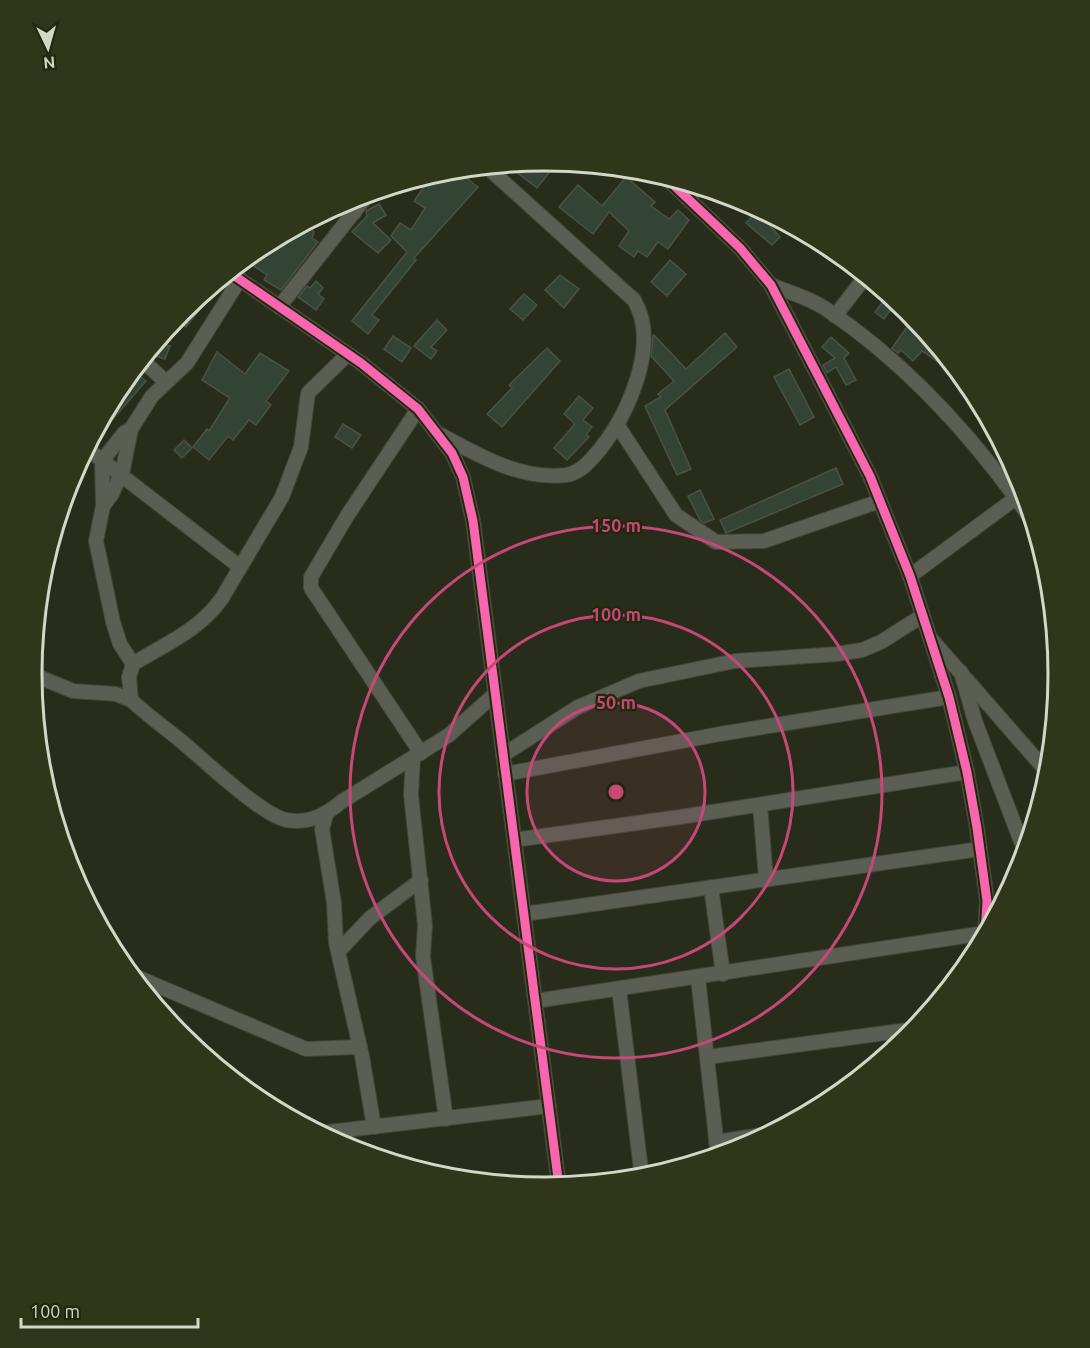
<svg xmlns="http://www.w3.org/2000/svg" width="1090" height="1348" font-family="Ubuntu,sans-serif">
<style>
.building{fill:#344434;stroke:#4a5246;stroke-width:1.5}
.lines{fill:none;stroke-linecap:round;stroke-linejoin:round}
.minor-casing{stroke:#424639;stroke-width:16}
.minor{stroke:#5b5e52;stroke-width:14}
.cycleway-casing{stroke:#21280b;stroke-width:13}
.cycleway{stroke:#f766af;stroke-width:9}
.ring{fill:none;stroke:#c64876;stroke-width:3}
.rim{fill:none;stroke:#d2d7c6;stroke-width:3}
.centre{fill:#c64876;stroke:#21280b;stroke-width:3}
.ring-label{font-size:18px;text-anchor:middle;font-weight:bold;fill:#c64876;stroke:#21280b;stroke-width:4.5;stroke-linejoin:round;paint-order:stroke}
</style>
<rect width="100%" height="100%" fill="#272c1b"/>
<!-- building -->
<g class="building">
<polygon points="550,161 555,165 537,188 506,164"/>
<polygon points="455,169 478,187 414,258 416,260 372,315 379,320 368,334 352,321 407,252 391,236 400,223 411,230 425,208 414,201 433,174"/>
<polygon points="626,177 655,202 651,206 669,219 678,210 689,220 668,249 658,242 647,257 638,251 634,257 619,246 629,231 609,212 593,234 559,207 578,185 602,206"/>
<polygon points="379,204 386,215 373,223 391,240 378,253 352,232 367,216 366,211"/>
<polygon points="757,211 780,237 772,245 746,223"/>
<polygon points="321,214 310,228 314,232 312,238 318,242 281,290 264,280 267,275 245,260 260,247"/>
<polygon points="670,260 686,274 667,296 651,282"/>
<polygon points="560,275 579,289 564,308 545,290"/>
<polygon points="316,281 323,288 318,294 324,299 316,310 298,297 307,286 310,288"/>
<polygon points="524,294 537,305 523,320 510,309"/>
<polygon points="888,295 908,311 923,329 920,332 917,329 914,334 931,345 934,342 946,357 941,364 922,351 913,361 901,350 898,353 892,348 907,327 905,325 907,322 891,309 884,319 875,312"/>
<polygon points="197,299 204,304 186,327 175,319"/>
<polygon points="437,320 447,330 431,347 437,351 431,359 414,346"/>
<polygon points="725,333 737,347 665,410 691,469 677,475 645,406 661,397 658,394 674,381 651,356 653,336 654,335 686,369"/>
<polygon points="393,336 411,348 402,362 384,349"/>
<polygon points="831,337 849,353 844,358 856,380 846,385 836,367 827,373 823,365 835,358 822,347"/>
<polygon points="160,343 170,346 165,359 155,356"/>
<polygon points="547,348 560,361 502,427 487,414 512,388 509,385"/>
<polygon points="217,352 245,374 260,353 289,371 266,401 271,405 256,425 249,420 233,440 228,436 209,460 193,447 207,429 209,431 230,398 202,380"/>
<polygon points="789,369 814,417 800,425 774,377"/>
<polygon points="138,375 146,381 97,437 94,435 113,399 119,391 124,395"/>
<polygon points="579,396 593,408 583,420 592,427 586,435 589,437 567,460 554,448 575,424 564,414"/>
<polygon points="343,424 361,435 352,448 335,437"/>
<polygon points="184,440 192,448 182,458 174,450"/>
<polygon points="836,468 843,484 726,533 720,520"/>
<polygon points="700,490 714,519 704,523 700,520 688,496"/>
</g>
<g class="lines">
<!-- minor casing -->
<g class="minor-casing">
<g id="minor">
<polyline points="664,176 740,248 771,285 870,476 910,576 949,697 967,772 977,828 987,901 985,935"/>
<polyline points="688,199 698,186"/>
<polyline points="342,203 354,213"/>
<polyline points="229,272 361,363 418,409 452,453 463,477 473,521 559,1186"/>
<path d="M771,285C788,292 810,298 826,309C908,364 977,441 1033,522"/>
<polyline points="279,307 369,193"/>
<polyline points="835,316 866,276"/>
<polyline points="142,360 166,382"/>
<polyline points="418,409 347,516 311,577 311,588 421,753"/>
<polyline points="618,426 676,515 716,542 764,541 880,501"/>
<polyline points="131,429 124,433 102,461 103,506 96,541 113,622 120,644 133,664"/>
<path d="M441,435C480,456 520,480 566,475C581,473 592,459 601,448C629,412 660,343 634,300L486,166"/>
<polyline points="86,448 240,567"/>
<polyline points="103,506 112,494 123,469 131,429 152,396 187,363 240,279"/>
<polyline points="910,576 1024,492"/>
<polyline points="932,640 1049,774"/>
<polyline points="961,672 975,721 1025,852"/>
<path d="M32,674L73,691L116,694L131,700C147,715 164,727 181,741C203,759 262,816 287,820C308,824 326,815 341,802L449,735L495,694"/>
<path d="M131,700L129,677L133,664C165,644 200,630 222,598L282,497L301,447L308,393L348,354"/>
<polyline points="503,755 578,707 639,681 735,661 837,654 862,650 881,642 922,616"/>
<polyline points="413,758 411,795 425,925 423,957 446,1119"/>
<polyline points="505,774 720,734 949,697"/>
<polyline points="760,805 766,879"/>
<polyline points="326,815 322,829 334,903 336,943 362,1056 374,1127"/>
<polyline points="514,840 680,817 967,772"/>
<polyline points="711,887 723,974"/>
<polyline points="524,914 980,849"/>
<polyline points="338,952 370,918 421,880"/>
<polyline points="130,974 306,1049 360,1047"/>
<polyline points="698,978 718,1156"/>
<polyline points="619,989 642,1178"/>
<polyline points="535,1001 985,933"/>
<polyline points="707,1057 915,1029"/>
<polyline points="320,1133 549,1106"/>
<polyline points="716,1142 768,1134"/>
</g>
</g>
<!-- minor -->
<use href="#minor" class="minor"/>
<!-- cycleway casing -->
<g class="cycleway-casing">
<g id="cycleway">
<polyline points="664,176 740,248 771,285 870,476 910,576 949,697 967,772 977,828 987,901 985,935"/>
<polyline points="229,272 361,363 418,409 452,453 463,477 473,521 559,1186"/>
</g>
</g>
<!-- cycleway -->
<use href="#cycleway" class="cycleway"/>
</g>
<!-- distance rings -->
<circle cx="616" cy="792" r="89" fill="#c64876" fill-opacity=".12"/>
<g class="ring">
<circle cx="616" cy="792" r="89"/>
<circle cx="616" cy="792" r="177"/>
<circle cx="616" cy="792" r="266"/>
</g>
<!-- crop -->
<path d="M0 0H1090V1348H0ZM42 674a503 503 0 1 1 1006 0a503 503 0 1 1-1006 0Z" fill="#2f361a" fill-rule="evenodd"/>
<path class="rim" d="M42 674a503 503 0 1 1 1006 0a503 503 0 1 1-1006 0Z"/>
<circle cx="616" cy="792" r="9" class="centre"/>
<g class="ring-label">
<text x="616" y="532">150 m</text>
<text x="616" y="621">100 m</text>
<text x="616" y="709">50 m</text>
</g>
<!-- north arrow -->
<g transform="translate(48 48) rotate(175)" stroke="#21280b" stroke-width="4.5" paint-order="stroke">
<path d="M0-4.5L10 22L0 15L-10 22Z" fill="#d2d7c6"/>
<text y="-9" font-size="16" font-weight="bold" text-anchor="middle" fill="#d2d7c6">N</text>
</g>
<!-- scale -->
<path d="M21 1318v9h177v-9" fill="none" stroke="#d2d7c6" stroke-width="3"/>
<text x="30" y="1318" font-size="18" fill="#d2d7c6" stroke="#21280b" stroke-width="4.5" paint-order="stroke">100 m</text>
</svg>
